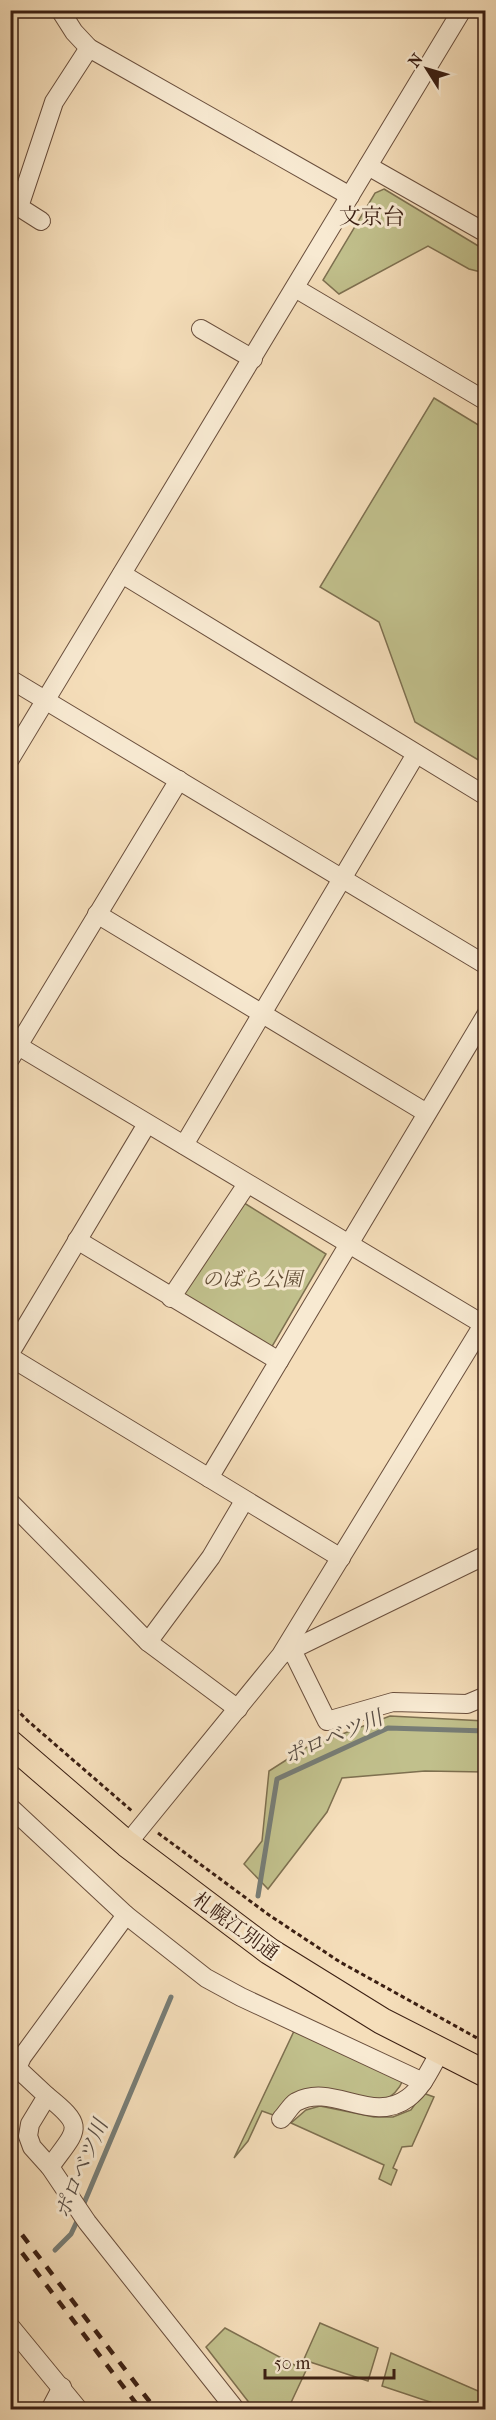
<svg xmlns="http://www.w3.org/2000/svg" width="496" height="2420" font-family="'IM FELL French Canon','Noto Serif JP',serif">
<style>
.green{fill:#c1c08c;stroke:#7e7050;stroke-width:1.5}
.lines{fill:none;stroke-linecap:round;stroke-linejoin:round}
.stream{stroke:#777d76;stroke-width:5}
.minor-casing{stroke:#6a4f3d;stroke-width:20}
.highway-casing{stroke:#3b1f13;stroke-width:28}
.path{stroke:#3b1f13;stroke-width:3;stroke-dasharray:4.5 3;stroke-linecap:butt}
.minor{stroke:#f8ead2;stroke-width:18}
.highway{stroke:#f5deba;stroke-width:26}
.rail{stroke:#3b1f13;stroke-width:4.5;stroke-dasharray:10 10;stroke-linecap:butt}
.labels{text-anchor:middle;stroke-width:6;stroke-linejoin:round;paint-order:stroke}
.park-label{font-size:20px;font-style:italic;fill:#634f37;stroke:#f8ead2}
.street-label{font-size:20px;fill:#3b1f13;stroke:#f8ead2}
.water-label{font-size:21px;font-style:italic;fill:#594e45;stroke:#f8ead2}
.quarter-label{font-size:22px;fill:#3b1f13;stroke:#f8ead2}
</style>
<rect width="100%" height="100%" fill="#f5deba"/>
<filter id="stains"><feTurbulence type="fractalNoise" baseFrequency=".00333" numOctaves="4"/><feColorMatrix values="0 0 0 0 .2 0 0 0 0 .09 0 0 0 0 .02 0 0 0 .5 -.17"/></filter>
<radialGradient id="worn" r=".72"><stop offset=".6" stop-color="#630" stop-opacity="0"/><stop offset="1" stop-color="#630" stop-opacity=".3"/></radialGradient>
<!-- green -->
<g class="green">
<polygon points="384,189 485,250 485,273 469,269 428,246 339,294 323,280 375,193"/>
<polygon points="434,398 485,429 485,764 415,722 379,622 320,587"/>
<polygon points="241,1201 326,1254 270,1350 179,1297"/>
<polygon points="390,1716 485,1721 485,1772 425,1771 342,1778 327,1812 268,1889 244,1864 262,1841 269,1771 305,1748"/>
<path d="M295,2029L403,2080C399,2090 393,2096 383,2101L321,2089L273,2115L262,2111L248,2141L234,2158Z"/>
<polygon points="423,2093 434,2097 412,2146 402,2147 393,2168 397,2170 391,2185 379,2179 384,2165 291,2123 306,2110 320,2106 374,2117 393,2117 411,2110"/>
<polygon points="320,2323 378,2348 368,2381 310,2362 288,2409 254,2409 206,2347 225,2328 300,2368"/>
<polygon points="391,2353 485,2394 485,2409 451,2409 382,2386"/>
</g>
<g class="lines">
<!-- stream -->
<g class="stream">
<polyline points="258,1896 277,1779 388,1728 486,1731"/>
<polyline points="82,2208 171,1997"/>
<polyline points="55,2250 71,2234 79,2217"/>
</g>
<!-- minor casing -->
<g class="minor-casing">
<g id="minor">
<polyline points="60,10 74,32 89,48 350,196"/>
<polyline points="368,166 486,233"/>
<polyline points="41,221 19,207 54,102 89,48"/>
<polyline points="295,288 486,401"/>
<polyline points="201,329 253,359"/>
<polyline points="122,574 486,796"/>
<polyline points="10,679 486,965"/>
<polyline points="10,759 462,10"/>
<polyline points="97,914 425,1112"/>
<polyline points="10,1041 486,1326"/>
<polyline points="10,1059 179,780"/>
<polyline points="184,1145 416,754"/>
<polyline points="77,1240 279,1361"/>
<polyline points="171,1298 247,1184"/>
<polyline points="10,1353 147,1124"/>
<polyline points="10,1357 341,1558"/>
<polyline points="209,1478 486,1015"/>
<polyline points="10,1502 148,1642 238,1709"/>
<polyline points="148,1642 211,1557 244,1501"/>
<polyline points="292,1650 327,1721 393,1702 467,1704 486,1696"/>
<polyline points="283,1654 486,1555"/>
<polyline points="10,1807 126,1915 206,1978 241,1997 423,2082"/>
<polyline points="127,1844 281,1655 486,1320"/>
<polyline points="126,1915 22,2057 17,2068 47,2096 30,2124 28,2136 32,2147 50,2167 87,2222 236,2410"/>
<path d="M47,2096C87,2128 77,2129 50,2167"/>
<path d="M281,2119C286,2114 291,2105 296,2102C332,2082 372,2125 408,2098C423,2087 431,2067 440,2052"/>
<polyline points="10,2326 79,2410"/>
<polyline points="50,2410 62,2387"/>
</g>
</g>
<!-- highway casing -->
<g class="highway-casing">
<polyline id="highway" points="10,1743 127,1844 269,1951 382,2021 486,2074"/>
</g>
<!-- path -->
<g class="path">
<polyline points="10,1703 28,1721 132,1811"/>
<polyline points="158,1833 269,1915 340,1962 486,2043"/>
</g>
<!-- minor -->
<use href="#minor" class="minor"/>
<!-- highway -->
<use href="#highway" class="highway"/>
<!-- rail -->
<g class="rail">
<polyline points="10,2219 156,2410"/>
<polyline points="10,2237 141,2410"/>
</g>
</g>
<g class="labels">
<!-- park labels -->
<g class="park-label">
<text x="252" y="1286">のばら公園</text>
</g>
<!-- street labels -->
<g class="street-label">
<text transform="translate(236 1926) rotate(36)" y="7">札幌江別通</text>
</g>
<!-- water labels -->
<g class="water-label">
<text transform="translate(333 1737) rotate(-23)" y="7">ポロベツ川</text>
<text transform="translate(81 2169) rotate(-67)" y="7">ポロベツ川</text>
</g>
<!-- quarter labels -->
<g class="quarter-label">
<text x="372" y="224">文京台</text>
</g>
</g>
<!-- margin -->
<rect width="496" height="2420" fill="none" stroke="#f5deba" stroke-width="36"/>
<rect x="12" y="12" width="472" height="2396" fill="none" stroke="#3b1f13" stroke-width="3"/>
<rect x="18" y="18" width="460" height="2384" fill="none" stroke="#3b1f13" stroke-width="1.5"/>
<!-- north arrow -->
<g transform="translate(427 69) rotate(307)" stroke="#f8ead2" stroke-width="4.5" paint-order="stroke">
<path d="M0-4.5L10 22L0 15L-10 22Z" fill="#3b1f13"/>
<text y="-9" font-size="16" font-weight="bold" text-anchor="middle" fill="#3b1f13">N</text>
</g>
<!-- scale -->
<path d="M265 2369v9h129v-9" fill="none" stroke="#3b1f13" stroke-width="3"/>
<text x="274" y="2369" font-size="18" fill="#3b1f13" stroke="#f8ead2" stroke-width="4.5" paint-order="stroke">50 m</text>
<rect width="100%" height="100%" filter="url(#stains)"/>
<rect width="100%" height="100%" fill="url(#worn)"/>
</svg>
